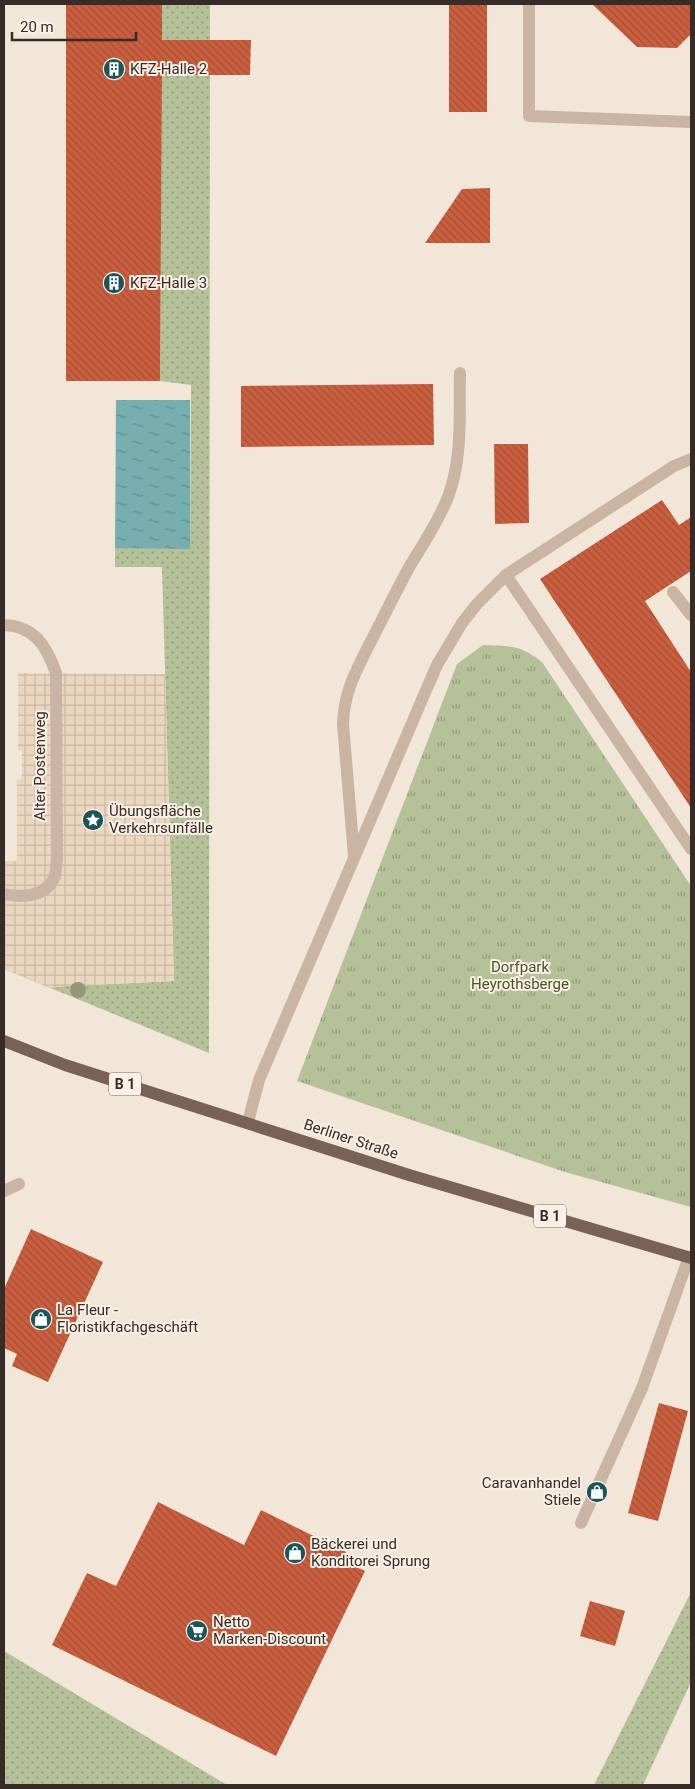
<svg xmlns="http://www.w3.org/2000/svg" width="695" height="1789" font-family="Roboto,sans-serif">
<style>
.grass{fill:url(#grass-dots)}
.park{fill:url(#park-tufts)}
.plaza{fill:url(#plaza-grid)}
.water{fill:url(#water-ripples)}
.building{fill:url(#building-back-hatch)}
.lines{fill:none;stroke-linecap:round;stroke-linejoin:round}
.service{stroke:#cab5a5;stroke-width:12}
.primary{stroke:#786257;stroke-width:12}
.tree{fill:#939678}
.labels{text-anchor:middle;stroke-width:4;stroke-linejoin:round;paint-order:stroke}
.shield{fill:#faf0e6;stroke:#716660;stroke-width:1}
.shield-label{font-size:14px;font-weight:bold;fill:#362b26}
.poi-label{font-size:15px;fill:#362b26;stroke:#faf0e6;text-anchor:start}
.street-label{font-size:15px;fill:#362b26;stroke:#faf0e6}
.park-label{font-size:15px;fill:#465529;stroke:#faf0e6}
</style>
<defs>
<pattern id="grass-dots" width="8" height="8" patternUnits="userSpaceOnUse" patternTransform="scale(1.25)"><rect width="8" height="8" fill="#b4c199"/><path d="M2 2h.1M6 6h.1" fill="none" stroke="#939d7d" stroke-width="1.8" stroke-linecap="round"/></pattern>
<pattern id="park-tufts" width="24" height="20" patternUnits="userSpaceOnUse" patternTransform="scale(1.25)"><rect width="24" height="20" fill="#b4c199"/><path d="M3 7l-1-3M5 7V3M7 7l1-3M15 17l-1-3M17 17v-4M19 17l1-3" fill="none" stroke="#939d7d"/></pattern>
<pattern id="plaza-grid" width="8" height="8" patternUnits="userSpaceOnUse" patternTransform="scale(1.25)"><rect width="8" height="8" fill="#ebd7c0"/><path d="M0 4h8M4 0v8" fill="none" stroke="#cab9a5"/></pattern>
<pattern id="water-ripples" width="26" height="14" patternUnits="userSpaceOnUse" patternTransform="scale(1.25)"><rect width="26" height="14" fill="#77aeb0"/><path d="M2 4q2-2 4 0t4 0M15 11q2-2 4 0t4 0" fill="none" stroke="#628e8f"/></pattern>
<pattern id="building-back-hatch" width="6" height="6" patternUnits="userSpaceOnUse" patternTransform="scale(1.25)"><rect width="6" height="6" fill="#ca5f40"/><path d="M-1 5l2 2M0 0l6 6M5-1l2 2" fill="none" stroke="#a54f35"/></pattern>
</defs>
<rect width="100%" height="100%" fill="#f2e6d9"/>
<!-- grass -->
<g class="grass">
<polygon points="162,4 210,4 209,1053 4,969 4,927 69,986 174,981 162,567 115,567 115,548 190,548 191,385 160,381"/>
<polygon points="691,1592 691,1682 643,1785 594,1785"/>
<polygon points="4,1651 227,1785 4,1785"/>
</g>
<!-- park -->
<path class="park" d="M483,645C510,646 520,645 542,662L691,886V1207L565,1172L297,1081L457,664Z"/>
<!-- plaza -->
<polygon class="plaza" points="18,673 165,674 174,981 69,986 51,988 4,969 4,861 17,861 17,780 22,779 22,750 18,750"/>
<!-- water -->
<polygon class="water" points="116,400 190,400 190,549 115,548"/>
<!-- building -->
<g class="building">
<polygon points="66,4 162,4 162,40 251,40 250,75 162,75 160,381 66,381"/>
<rect x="449" y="4" width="38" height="108"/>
<polygon points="592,4 691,4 691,34 677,48 637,47"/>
<polygon points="490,188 490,243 425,243 462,189"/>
<polygon points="433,384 434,445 241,447 241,386"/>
<polygon points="494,444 528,444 529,523 495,524"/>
<polygon points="662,500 679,525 691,517 691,571 645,601 691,672 691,808 540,579"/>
<polygon points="31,1229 103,1262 48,1382 12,1366 17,1354 4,1348 4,1289"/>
<polygon points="659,1403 688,1411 658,1521 628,1513"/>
<polygon points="158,1502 244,1545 261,1510 346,1552 341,1560 365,1571 276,1756 52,1645 87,1573 116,1586"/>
<polygon points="590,1601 625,1611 615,1646 580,1636"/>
</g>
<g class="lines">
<!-- service -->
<g class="service">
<polyline points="529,4 529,116 691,122"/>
<polyline points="506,575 691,849"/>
<polyline points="673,592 691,615"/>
<path d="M4,625C35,626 47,647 56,673L57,860C56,865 56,871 55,876C47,897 22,898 4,894"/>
<path d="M354,856L343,724C344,692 355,673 369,645C383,618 396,591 411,564C424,543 439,520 448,497C463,457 459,414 460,373"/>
<polyline points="248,1122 259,1080 427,688 437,665 462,623 477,604 506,575 674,466 691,459"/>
<polyline points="4,1191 19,1184"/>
<polyline points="581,1523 642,1388 689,1257"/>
</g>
<!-- primary -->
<polyline class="primary" points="4,1041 65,1065 409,1175 691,1258"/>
</g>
<!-- trees -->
<circle class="tree" cx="78" cy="990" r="8"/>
<!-- icons -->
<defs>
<g id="building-disc" transform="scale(1.125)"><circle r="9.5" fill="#1b5558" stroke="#faf0e6"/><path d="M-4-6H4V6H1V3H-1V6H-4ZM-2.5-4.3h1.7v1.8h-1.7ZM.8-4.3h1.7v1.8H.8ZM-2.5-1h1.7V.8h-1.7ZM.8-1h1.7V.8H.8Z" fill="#fff"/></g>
<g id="sight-disc" transform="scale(1.125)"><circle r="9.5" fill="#1b5558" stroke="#faf0e6"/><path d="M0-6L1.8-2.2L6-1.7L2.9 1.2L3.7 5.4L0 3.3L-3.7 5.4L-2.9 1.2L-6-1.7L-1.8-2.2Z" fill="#fff"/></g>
<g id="shop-disc" transform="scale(1.125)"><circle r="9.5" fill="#1b5558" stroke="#faf0e6"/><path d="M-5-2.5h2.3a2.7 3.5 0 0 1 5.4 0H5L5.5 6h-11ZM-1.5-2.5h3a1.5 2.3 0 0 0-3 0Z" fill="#fff"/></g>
<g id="supermarket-disc" transform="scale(1.125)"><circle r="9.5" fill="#1b5558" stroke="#faf0e6"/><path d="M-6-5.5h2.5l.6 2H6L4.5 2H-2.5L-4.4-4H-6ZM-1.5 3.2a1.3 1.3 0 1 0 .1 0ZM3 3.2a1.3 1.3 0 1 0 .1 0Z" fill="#fff"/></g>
</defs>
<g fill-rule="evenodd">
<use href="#building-disc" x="114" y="69"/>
<use href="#building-disc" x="114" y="283"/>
<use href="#sight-disc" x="93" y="820"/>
<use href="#shop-disc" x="41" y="1319"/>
<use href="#shop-disc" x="597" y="1492"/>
<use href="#shop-disc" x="295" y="1553"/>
<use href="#supermarket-disc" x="197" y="1631"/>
</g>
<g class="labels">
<!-- shield labels -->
<g class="shield">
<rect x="109" y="1072.5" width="32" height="23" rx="4"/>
<rect x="534" y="1204.5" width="32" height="23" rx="4"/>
</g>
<g class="shield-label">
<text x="125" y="1089">B 1</text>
<text x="550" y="1221">B 1</text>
</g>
<!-- poi labels -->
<g class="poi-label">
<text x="130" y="74">KFZ-Halle 2</text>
<text x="130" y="288">KFZ-Halle 3</text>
<text x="109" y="816">Übungsfläche<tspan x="109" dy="17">Verkehrsunfälle</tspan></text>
<text x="57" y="1315">La Fleur -<tspan x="57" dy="17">Floristikfachgeschäft</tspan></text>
<text x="581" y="1488" text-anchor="end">Caravanhandel<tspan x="581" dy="17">Stiele</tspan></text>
<text x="311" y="1549">Bäckerei und<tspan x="311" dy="17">Konditorei Sprung</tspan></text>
<text x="213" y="1627">Netto<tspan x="213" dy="17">Marken-Discount</tspan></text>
</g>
<!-- street labels -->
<g class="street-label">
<text transform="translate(40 766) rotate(-90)" y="5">Alter Postenweg</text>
<text transform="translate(351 1139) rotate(18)" y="5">Berliner Straße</text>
</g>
<!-- park labels -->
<g class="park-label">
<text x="520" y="972">Dorfpark<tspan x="520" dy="17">Heyrothsberge</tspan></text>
</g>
</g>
<!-- border -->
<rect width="695" height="1789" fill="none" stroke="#362b26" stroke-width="10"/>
<!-- scale -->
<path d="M12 32v8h124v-8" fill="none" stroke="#362b26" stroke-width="2.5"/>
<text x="20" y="32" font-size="15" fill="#362b26" stroke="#faf0e6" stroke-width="4" paint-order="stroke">20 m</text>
</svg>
